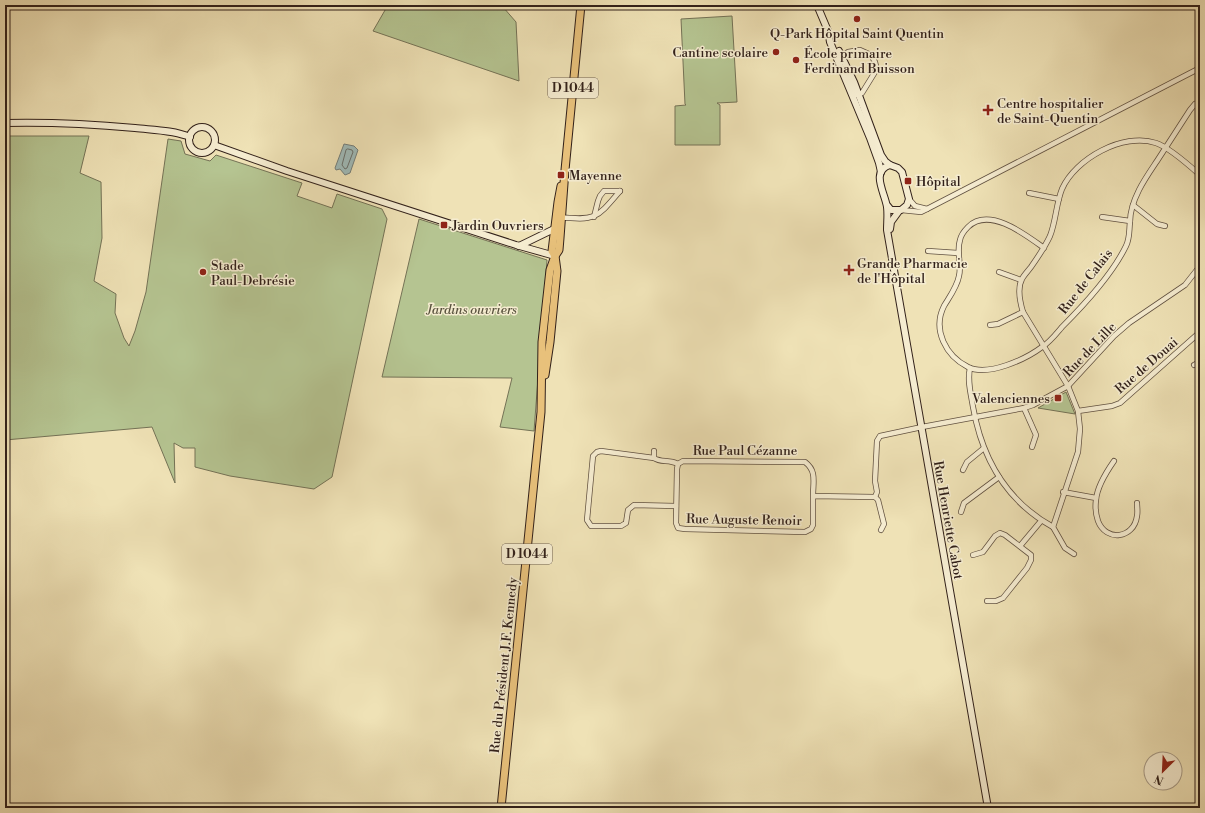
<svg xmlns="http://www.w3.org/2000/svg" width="1205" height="813" font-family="'Libre Bodoni',serif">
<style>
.green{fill:#b5c491;stroke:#747256}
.water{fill:#9fbbb9;stroke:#737d79}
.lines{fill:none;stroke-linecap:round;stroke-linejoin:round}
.shore{stroke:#686e6a;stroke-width:1}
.street-casing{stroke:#615141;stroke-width:6}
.secondary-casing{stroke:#32211a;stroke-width:8}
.primary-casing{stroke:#32211a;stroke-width:9}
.street{stroke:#f5ecd0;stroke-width:4.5}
.secondary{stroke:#f5ecd0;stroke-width:6}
.primary{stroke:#e8c17b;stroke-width:7}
.poi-dot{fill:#8f2418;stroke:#f5ecd0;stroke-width:1.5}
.labels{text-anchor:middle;stroke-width:3;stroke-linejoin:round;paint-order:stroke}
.shield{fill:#f5ecd0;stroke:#6c5e51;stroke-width:1}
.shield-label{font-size:12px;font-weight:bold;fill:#32211a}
.poi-label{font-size:13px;fill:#32211a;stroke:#f5ecd0;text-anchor:start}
.street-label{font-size:13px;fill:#32211a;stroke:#f5ecd0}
.park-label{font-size:13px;font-style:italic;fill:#59523e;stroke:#f5ecd0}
</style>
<rect width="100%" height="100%" fill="#efe2b6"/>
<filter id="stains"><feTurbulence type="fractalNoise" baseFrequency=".005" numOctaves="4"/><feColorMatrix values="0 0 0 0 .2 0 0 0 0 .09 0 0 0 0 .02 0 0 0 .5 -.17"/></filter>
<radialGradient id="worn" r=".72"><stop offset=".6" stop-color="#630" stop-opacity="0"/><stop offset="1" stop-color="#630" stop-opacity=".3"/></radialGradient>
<!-- green -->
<g class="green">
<polygon points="388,5 503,5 503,7 516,22 519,81 373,31"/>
<polygon points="732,16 737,102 717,103 720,105 720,145 675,145 675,106 686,105 685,104 681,19"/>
<polygon points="5,136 89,136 80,173 101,182 102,238 94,281 116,294 115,313 124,338 129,346 135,331 146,292 168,139 181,141 185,154 210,161 216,155 302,183 297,196 332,208 337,194 382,209 387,219 332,477 314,489 230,476 195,467 195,448 183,448 174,443 175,483 152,427 5,440"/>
<polygon points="419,219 547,260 534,431 500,427 512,378 382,377"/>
<polygon points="1066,392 1075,414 1038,408"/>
</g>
<!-- water -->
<polygon class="water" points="344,144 354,146 358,150 350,173 345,175 340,169 336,170 335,168"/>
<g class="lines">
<!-- shore -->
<polygon class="shore" points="348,149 352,150 353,152 347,168 345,169 342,165 346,150"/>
<!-- street casing -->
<g class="street-casing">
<g id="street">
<polyline points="841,57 848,52 860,50 871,55 875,62 876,66 875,72 862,93 856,95 848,76 843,70"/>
<polyline points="1029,193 1059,199"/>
<polyline points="909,199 915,206 927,209"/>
<polyline points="1133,205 1157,224 1165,226"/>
<polyline points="901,210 921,212 927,209 1200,68"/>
<path d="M559,217C596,221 597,218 620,191"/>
<polyline points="594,217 598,201 600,196 604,191 620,191"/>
<polyline points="1102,217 1130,221"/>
<path d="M1044,248C1026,235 989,206 968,227C964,231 961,235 960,240C956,252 962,264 959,276C957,287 950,296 944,306C932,330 946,356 968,367C988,377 1026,359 1042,347C1050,342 1056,334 1062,327C1084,305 1112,275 1126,246C1130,238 1129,230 1130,222C1130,211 1134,200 1139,190C1144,180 1151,170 1157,161C1168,144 1179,127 1190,110L1195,104"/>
<polyline points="928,251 958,253"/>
<polyline points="999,272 1021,280"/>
<polyline points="990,325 998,324 1023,312"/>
<polyline points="1194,365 1200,362"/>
<path d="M970,368C967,381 971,394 973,407C982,458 1006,501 1053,527"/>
<polyline points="1024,408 1036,435 1032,447"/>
<polyline points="1078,411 1112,406 1120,403 1200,332"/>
<path d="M654,451V458C661,463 669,459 678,464"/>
<polyline points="654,458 601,451 597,452 593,456 587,520 591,526 621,526 626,523 628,510 634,505 676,506"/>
<path d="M1114,461C1107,471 1097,488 1096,500C1095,507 1096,515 1098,521C1106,542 1134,539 1137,516C1138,512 1137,507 1137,503"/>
<polyline points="963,470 967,462 984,448"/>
<polyline points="1063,492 1096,498"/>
<path d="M813,496C813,482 817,471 805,462L683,461L678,464L677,469L676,523L678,528L685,529L805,532L811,529L813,525V496L875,497L877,492L875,481L877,441L880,436L922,427L1024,408L1033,405L1068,386L1114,336L1129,323L1185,285L1200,266"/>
<polyline points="875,497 878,500 884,524 881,530"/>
<polyline points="961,512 964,503 999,477"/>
<polyline points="1020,546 1041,521"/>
<path d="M1074,554L1065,548L1053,527L1078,452L1080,429L1078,411L1068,386L1023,312C1020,302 1017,288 1022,279C1024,275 1028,271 1031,267C1038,257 1045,247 1050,236C1056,221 1056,204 1062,189C1075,159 1123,132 1156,143C1168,147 1190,166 1200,175"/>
<polyline points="973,555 983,552 995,536 1000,533 1005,535 1031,555 1031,560 1027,568 1003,598 996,601 987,601"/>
</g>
</g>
<!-- secondary casing -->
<g class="secondary-casing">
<g id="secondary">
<polyline points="817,5 828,31 830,42 870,138 879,163 881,172"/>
<polyline points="839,51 854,82 881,155 885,161 890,165"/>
<path d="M5,123C49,122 91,124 135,128C153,130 173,130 190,137"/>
<circle cx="202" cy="140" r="13"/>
<polyline points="214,145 287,171 516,245 555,256"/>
<path d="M887,205L891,210H901L907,205L909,199L902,172L898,168L890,165C870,171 885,193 887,207C888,215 887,222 887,230L988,808"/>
<polyline points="890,229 891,222 899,211"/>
<polyline points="519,246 554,229"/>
</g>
</g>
<!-- primary casing -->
<g class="primary-casing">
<g id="primary">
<polyline points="545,375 550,342 557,271 555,256 552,251 558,202 561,186"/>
<polyline points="501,808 541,412 542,342 550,270 555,256 559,250 560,238 565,170 581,5"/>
</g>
</g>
<!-- street -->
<use href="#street" class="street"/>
<!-- secondary -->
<use href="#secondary" class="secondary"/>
<!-- primary -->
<use href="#primary" class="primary"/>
</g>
<!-- markers -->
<g class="poi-dot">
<circle cx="857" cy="19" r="4"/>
<circle cx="776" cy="52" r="4"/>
<circle cx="796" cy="60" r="4"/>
<path d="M986 104h4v4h4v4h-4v4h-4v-4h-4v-4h4z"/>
<rect x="557" y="171" width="8" height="8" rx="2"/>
<rect x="904" y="177" width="8" height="8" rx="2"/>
<rect x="440" y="221" width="8" height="8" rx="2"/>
<path d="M847 264h4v4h4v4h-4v4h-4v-4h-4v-4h4z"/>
<circle cx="203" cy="272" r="4"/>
<rect x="1054" y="394" width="8" height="8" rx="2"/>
</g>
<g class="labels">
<!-- shield labels -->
<g class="shield">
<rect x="548" y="78" width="50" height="20" rx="3"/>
<rect x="502" y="544" width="50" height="20" rx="3"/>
</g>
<g class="shield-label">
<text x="573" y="92">D 1044</text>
<text x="527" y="558">D 1044</text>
</g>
<!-- poi labels -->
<g class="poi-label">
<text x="857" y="38" text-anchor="middle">Q-Park Hôpital Saint Quentin</text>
<text x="768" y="57" text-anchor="end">Cantine scolaire</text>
<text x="804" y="58">École primaire<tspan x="804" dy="15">Ferdinand Buisson</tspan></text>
<text x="997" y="108">Centre hospitalier<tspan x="997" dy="15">de Saint-Quentin</tspan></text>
<text x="569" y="180">Mayenne</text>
<text x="916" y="186">Hôpital</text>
<text x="452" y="230">Jardin Ouvriers</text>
<text x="857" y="268">Grande Pharmacie<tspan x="857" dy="15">de l'Hôpital</tspan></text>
<text x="211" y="270">Stade<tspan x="211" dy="15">Paul-Debrésie</tspan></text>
<text x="1050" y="403" text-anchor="end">Valenciennes</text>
</g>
<!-- street labels -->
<g class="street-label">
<text transform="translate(1085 281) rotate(-52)" y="5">Rue de Calais</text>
<text transform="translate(1089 349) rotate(-46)" y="5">Rue de Lille</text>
<text transform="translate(1146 365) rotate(-41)" y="5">Rue de Douai</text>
<text x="745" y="455">Rue Paul Cézanne</text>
<text transform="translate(744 519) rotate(1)" y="5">Rue Auguste Renoir</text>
<text transform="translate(949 520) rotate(80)" y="5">Rue Henriette Cabot</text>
<text transform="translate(503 665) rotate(-84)" y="5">Rue du Président J.F. Kennedy</text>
</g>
<!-- park labels -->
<g class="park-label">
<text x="472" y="314">Jardins ouvriers</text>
</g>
</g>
<!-- margin -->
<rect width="1205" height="813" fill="none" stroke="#efe2b6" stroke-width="20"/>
<rect x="6" y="6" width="1193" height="801" fill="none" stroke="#32211a" stroke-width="2"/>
<rect x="10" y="10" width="1185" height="793" fill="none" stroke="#32211a"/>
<!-- north arrow -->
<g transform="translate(1163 771) rotate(204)"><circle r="19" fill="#f5ecd0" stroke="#a79b87"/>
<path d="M0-3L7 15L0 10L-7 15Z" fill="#8f2418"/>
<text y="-6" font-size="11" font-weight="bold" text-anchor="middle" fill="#32211a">N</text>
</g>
<rect width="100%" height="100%" filter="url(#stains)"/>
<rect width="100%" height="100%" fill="url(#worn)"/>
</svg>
